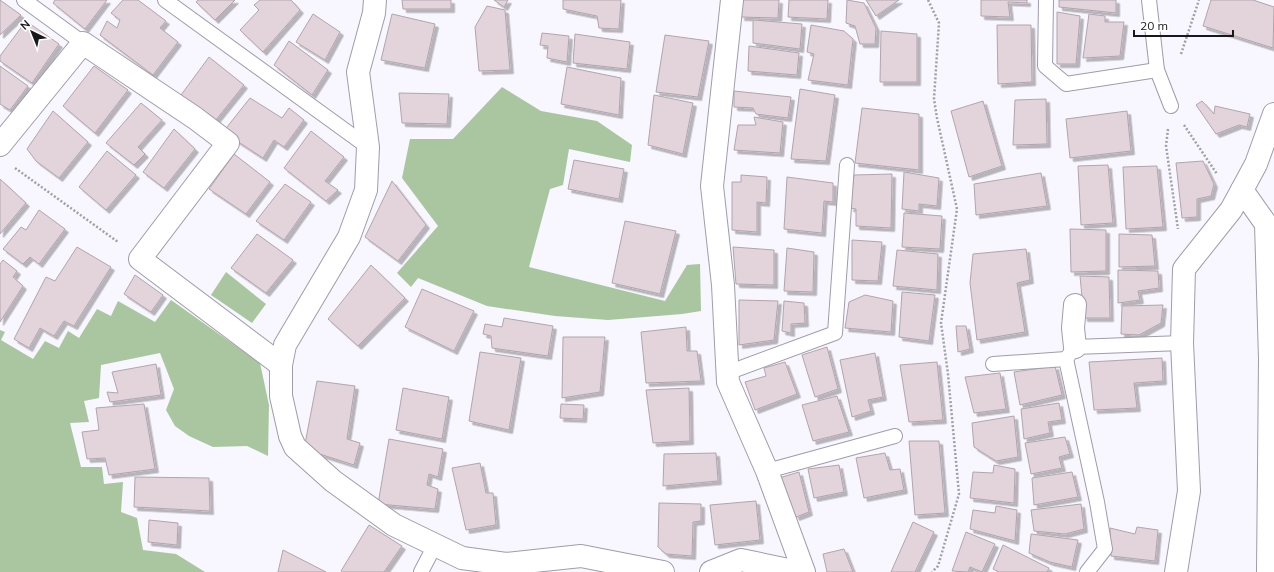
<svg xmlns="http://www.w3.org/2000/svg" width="1274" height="572" font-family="Mulish,sans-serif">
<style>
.forest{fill:#a9c6a0}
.building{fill:#e3d4dc;stroke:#b2a4ac;filter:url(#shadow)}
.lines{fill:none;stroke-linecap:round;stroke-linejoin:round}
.service-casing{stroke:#a09caa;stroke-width:16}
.minor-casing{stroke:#a09caa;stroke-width:24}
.path{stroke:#a19fa6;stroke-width:2.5;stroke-dasharray:2 2;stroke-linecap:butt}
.service{stroke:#fff;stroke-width:14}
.minor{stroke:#fff;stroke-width:22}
</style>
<defs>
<filter id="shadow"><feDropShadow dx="3.5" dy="3.5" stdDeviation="0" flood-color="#0004"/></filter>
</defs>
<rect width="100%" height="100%" fill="#f8f6fe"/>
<!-- forest -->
<g class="forest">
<polygon points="502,87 541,111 597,121 632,145 630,162 569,149 563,185 550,189 529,267 665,301 687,265 700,264 701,311 682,314 608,320 555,316 487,306 418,278 411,287 397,273 438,226 402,178 410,139 453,139"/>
<polygon points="226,272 266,304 252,323 211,295"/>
<polygon points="171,300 260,363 269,405 268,456 247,446 213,447 189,436 175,426 166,410 174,389 160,353 101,365 99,398 84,401 89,422 70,423 81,467 102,467 104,484 123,482 121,512 137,518 143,550 176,554 205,572 0,572 0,330 5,332 1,340 33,359 45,341 59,348 68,331 79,338 97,309 111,316 118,301 155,322"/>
</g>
<!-- building -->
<g class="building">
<polygon points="0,0 21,15 0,35"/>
<polygon points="55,0 107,0 85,29 53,3"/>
<polygon points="123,0 138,0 166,21 160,28 178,42 153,75 100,35 107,21 117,28 120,20 111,13"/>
<polygon points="198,0 235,0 215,20 196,2"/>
<polygon points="260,0 291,0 300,10 263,52 240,30 259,10 254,5"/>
<polygon points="402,0 451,0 451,9 403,9"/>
<polygon points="494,0 508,0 504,7"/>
<polygon points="563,0 621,0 619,29 599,28 597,16 563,9"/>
<polygon points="742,0 779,0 778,18 741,17"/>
<polygon points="789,0 828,0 827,19 788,17"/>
<polygon points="847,0 864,3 876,28 875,44 860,44 855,26 846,23"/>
<polygon points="866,0 899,0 876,16"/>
<polygon points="981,0 1027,0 1027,3 1008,2 1010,17 981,16"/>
<polygon points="1059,0 1116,0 1116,13 1059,7"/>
<polygon points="1211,0 1253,0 1274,7 1273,48 1203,26"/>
<polygon points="487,6 505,10 510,70 479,71 475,27"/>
<polygon points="1057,12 1080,16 1076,64 1057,64"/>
<polygon points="313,14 340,32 325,60 296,42"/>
<polygon points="392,14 435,24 425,68 381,60"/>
<polygon points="1089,14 1105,16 1105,22 1124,22 1120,56 1083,58"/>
<polygon points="753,20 802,24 800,49 753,43"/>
<polygon points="26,21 59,44 32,83 0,61 0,56"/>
<polygon points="811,25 844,31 853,39 848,85 808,80 814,54 807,52"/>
<polygon points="997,25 1031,25 1032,82 998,84"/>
<polygon points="881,31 917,34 917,82 880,82"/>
<polygon points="542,33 569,36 567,62 547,58 548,46 540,45"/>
<polygon points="575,34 630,42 627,69 573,63"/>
<polygon points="665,35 709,41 698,97 656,92"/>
<polygon points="289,41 328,70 312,95 274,65"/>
<polygon points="749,46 799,53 797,75 748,71"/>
<polygon points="209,57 244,85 215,121 181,95"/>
<polygon points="0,66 28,86 10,110 0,104"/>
<polygon points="94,66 128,90 95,133 63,106"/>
<polygon points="567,67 621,78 619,115 561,104"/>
<polygon points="800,89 835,95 826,161 791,159"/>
<polygon points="734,91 791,97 788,118 756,114 753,108 734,107"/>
<polygon points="399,93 449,94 447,124 402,123"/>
<polygon points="654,95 693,103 683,154 648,145"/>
<polygon points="250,98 282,118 289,108 304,120 284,147 274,140 263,158 223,132"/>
<polygon points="1046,99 1047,144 1013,145 1015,100"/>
<polygon points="983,101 1002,166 969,177 951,111"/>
<polygon points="1202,101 1214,114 1215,106 1250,114 1247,127 1239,125 1216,134 1196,105"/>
<polygon points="141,103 162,120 138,147 145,154 134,165 106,143"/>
<polygon points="862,108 919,114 919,170 855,163"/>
<polygon points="53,111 88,142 59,178 36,161 27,149"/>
<polygon points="1127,111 1131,151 1070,158 1066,119"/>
<polygon points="754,117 783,122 780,153 734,150 738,125 756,125"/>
<polygon points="174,129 195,149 164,188 143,172"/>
<polygon points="311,131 344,157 325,181 338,190 326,201 284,168"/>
<polygon points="107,151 136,175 106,210 79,187"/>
<polygon points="234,154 270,182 246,214 209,189"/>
<polygon points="574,160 624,169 619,199 568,189"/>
<polygon points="1203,161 1214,184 1211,196 1197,199 1197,217 1182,218 1176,163"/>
<polygon points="1108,165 1113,223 1081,225 1078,166"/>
<polygon points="1157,166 1163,227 1126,229 1123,167"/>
<polygon points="904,172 939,178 937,206 919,204 919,211 902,209"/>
<polygon points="1041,173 1047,206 976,215 974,184"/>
<polygon points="892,174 891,228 856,226 856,209 850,208 854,175"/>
<polygon points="741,175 767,177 766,203 757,202 757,232 732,230 732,182 741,182"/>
<polygon points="787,177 833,183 833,202 824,201 822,233 784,229"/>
<polygon points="0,179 26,203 0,234"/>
<polygon points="392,181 426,225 398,261 365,237"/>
<polygon points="285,184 311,202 284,240 256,221"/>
<polygon points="39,210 65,229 39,264 30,257 23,264 3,249 21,227 26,230"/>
<polygon points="904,213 942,216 940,249 902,247"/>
<polygon points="625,221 676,231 660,294 612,283"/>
<polygon points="1070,229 1106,230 1106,271 1071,272"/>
<polygon points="257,234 293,260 266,293 231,268"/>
<polygon points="1119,234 1152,235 1155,266 1119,267"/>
<polygon points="852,240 882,242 878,281 852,280"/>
<polygon points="77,247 111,267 74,326 64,321 54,336 40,328 29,348 14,339 46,277 55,281"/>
<polygon points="733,247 774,250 774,285 736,284"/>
<polygon points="787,248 814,252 813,292 784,291"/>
<polygon points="1026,249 1030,280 1017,283 1025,332 977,340 970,283 973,254"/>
<polygon points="897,250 938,254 937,290 893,286"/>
<polygon points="3,260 17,271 13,277 23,286 0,322 0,264"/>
<polygon points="371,265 405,298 358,346 328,319"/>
<polygon points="1118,270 1158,271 1159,288 1138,291 1140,300 1118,303"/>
<polygon points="135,275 163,295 151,312 124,294"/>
<polygon points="1080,276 1109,277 1110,318 1084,318"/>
<polygon points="422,289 474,311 454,351 405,327"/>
<polygon points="902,292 935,295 929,341 899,337"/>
<polygon points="865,295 893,301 891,332 845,328 849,302"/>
<polygon points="739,300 778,301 774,340 739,345"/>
<polygon points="784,301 804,303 805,323 791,324 791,333 782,331"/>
<polygon points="1163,305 1161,323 1139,335 1121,334 1122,306"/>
<polygon points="504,318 553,326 548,356 492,348 491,336 483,334 485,324 502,327"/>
<polygon points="956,326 966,326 970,349 958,352"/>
<polygon points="686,327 687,351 697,351 701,381 646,383 641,332"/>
<polygon points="563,337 605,337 600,392 562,398"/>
<polygon points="827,347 838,389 815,397 802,355"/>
<polygon points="480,352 521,358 509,430 469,421"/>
<polygon points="875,353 883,397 868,400 871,411 852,417 840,360"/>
<polygon points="1162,358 1163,381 1134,383 1137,408 1094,410 1089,362"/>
<polygon points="785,362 797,394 755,410 745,382 766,376 764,368"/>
<polygon points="937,362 943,420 909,422 900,365"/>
<polygon points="156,364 161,395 110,402 107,392 118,393 112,372"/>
<polygon points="1055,366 1062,395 1020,405 1014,372"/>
<polygon points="1000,373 1006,409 974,413 965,377"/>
<polygon points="317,381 355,386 347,439 360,443 354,465 304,449"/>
<polygon points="403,388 449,397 442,439 396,430"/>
<polygon points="689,388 690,441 653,443 646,390"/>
<polygon points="837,396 849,432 813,441 802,405"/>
<polygon points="1059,403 1062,420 1048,422 1050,433 1024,439 1021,409"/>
<polygon points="144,404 155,469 109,475 105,458 87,459 82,432 99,430 96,408"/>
<polygon points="561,404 584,405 583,419 560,418"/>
<polygon points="1014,416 1018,457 996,461 974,447 972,423"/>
<polygon points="1065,437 1070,454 1059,457 1062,468 1031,474 1025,443"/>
<polygon points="389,439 443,449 438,477 429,474 427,485 438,489 435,509 378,504"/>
<polygon points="909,441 939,441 945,513 915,515"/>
<polygon points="716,453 718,481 663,486 664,454"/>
<polygon points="885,453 890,470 900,469 904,490 864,498 856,458"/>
<polygon points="480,463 486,493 493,493 496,525 466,530 452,468"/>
<polygon points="839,465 844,492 814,498 808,469"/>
<polygon points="994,465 1015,469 1014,503 970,498 973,472 993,473"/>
<polygon points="799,472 809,512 796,517 779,478"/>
<polygon points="1072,472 1078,497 1034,505 1032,478"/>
<polygon points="135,477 209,478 210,511 134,507"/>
<polygon points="756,501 760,540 715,545 710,505"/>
<polygon points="659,503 701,504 701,521 693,522 692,556 666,554 658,547"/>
<polygon points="1081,504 1084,529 1065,534 1034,531 1031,510"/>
<polygon points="996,506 1017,510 1015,541 970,529 973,510 995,513"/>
<polygon points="149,520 178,523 177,545 148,542"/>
<polygon points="913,522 934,532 915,572 891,572"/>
<polygon points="369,525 402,546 384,572 343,572 341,571"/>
<polygon points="1137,527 1158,530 1155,561 1111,556 1110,528 1135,534"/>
<polygon points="966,532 995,544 982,572 970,567 968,572 952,571"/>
<polygon points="1031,534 1078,540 1072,567 1050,562 1029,553"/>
<polygon points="1003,545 1049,568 1047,572 999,572 993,569"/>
<polygon points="844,549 853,572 827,572 823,554"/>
<polygon points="283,550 326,572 278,572"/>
</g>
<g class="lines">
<!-- service casing -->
<g class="service-casing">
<g id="service">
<polyline points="24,0 83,43"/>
<polyline points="165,0 368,147"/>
<polyline points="1046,0 1045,66 1066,84 1157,70"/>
<polyline points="1149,0 1157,70 1171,106"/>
<polyline points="993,364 1066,359"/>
<polyline points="727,373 835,333 847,165"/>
<polyline points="767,471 895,436"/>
<polyline points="421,572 435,545"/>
<polyline points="1087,572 1105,549 1097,502 1066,359 1075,347 1182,343"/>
</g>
</g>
<!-- minor casing -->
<g class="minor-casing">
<g id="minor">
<polyline points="375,0 374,13 358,72 368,147 366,190 349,237 285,345 281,365 281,396 290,436 295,447 333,481 394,525 462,558 506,564 581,556 663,572"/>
<polyline points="732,0 712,186 723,285 728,382 767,471 804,572"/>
<polyline points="0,145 83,43 195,118 228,143 140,259 281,365"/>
<polyline points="1242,190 1266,224 1270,359 1268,572"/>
<polyline points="1075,305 1073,328 1075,347"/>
<polyline points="711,572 741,560 798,572"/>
<polyline points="1176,572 1189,491 1182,343 1184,269 1231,210 1242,190 1256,164 1274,114"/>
</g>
</g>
<!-- path -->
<g class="path">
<polyline points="928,0 939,23 934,99 937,118 957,209 941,323 948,374 959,494 938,566 932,572"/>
<polyline points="1181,54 1199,0"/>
<polyline points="1184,125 1217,174"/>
<polyline points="1168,129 1166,146 1178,229"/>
<polyline points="15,168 118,242"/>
</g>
<!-- service -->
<use href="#service" class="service"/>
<!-- minor -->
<use href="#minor" class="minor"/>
</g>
<!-- north arrow -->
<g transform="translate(32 32) rotate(317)" stroke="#ffffff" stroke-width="3" paint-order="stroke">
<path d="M0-3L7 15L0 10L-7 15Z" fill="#18171c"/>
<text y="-6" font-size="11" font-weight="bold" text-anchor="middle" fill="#18171c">N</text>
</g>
<!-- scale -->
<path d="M1134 30v6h99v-6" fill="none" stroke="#18171c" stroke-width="2"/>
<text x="1140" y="30" font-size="12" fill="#18171c" stroke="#ffffff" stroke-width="3" paint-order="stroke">20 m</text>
</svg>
